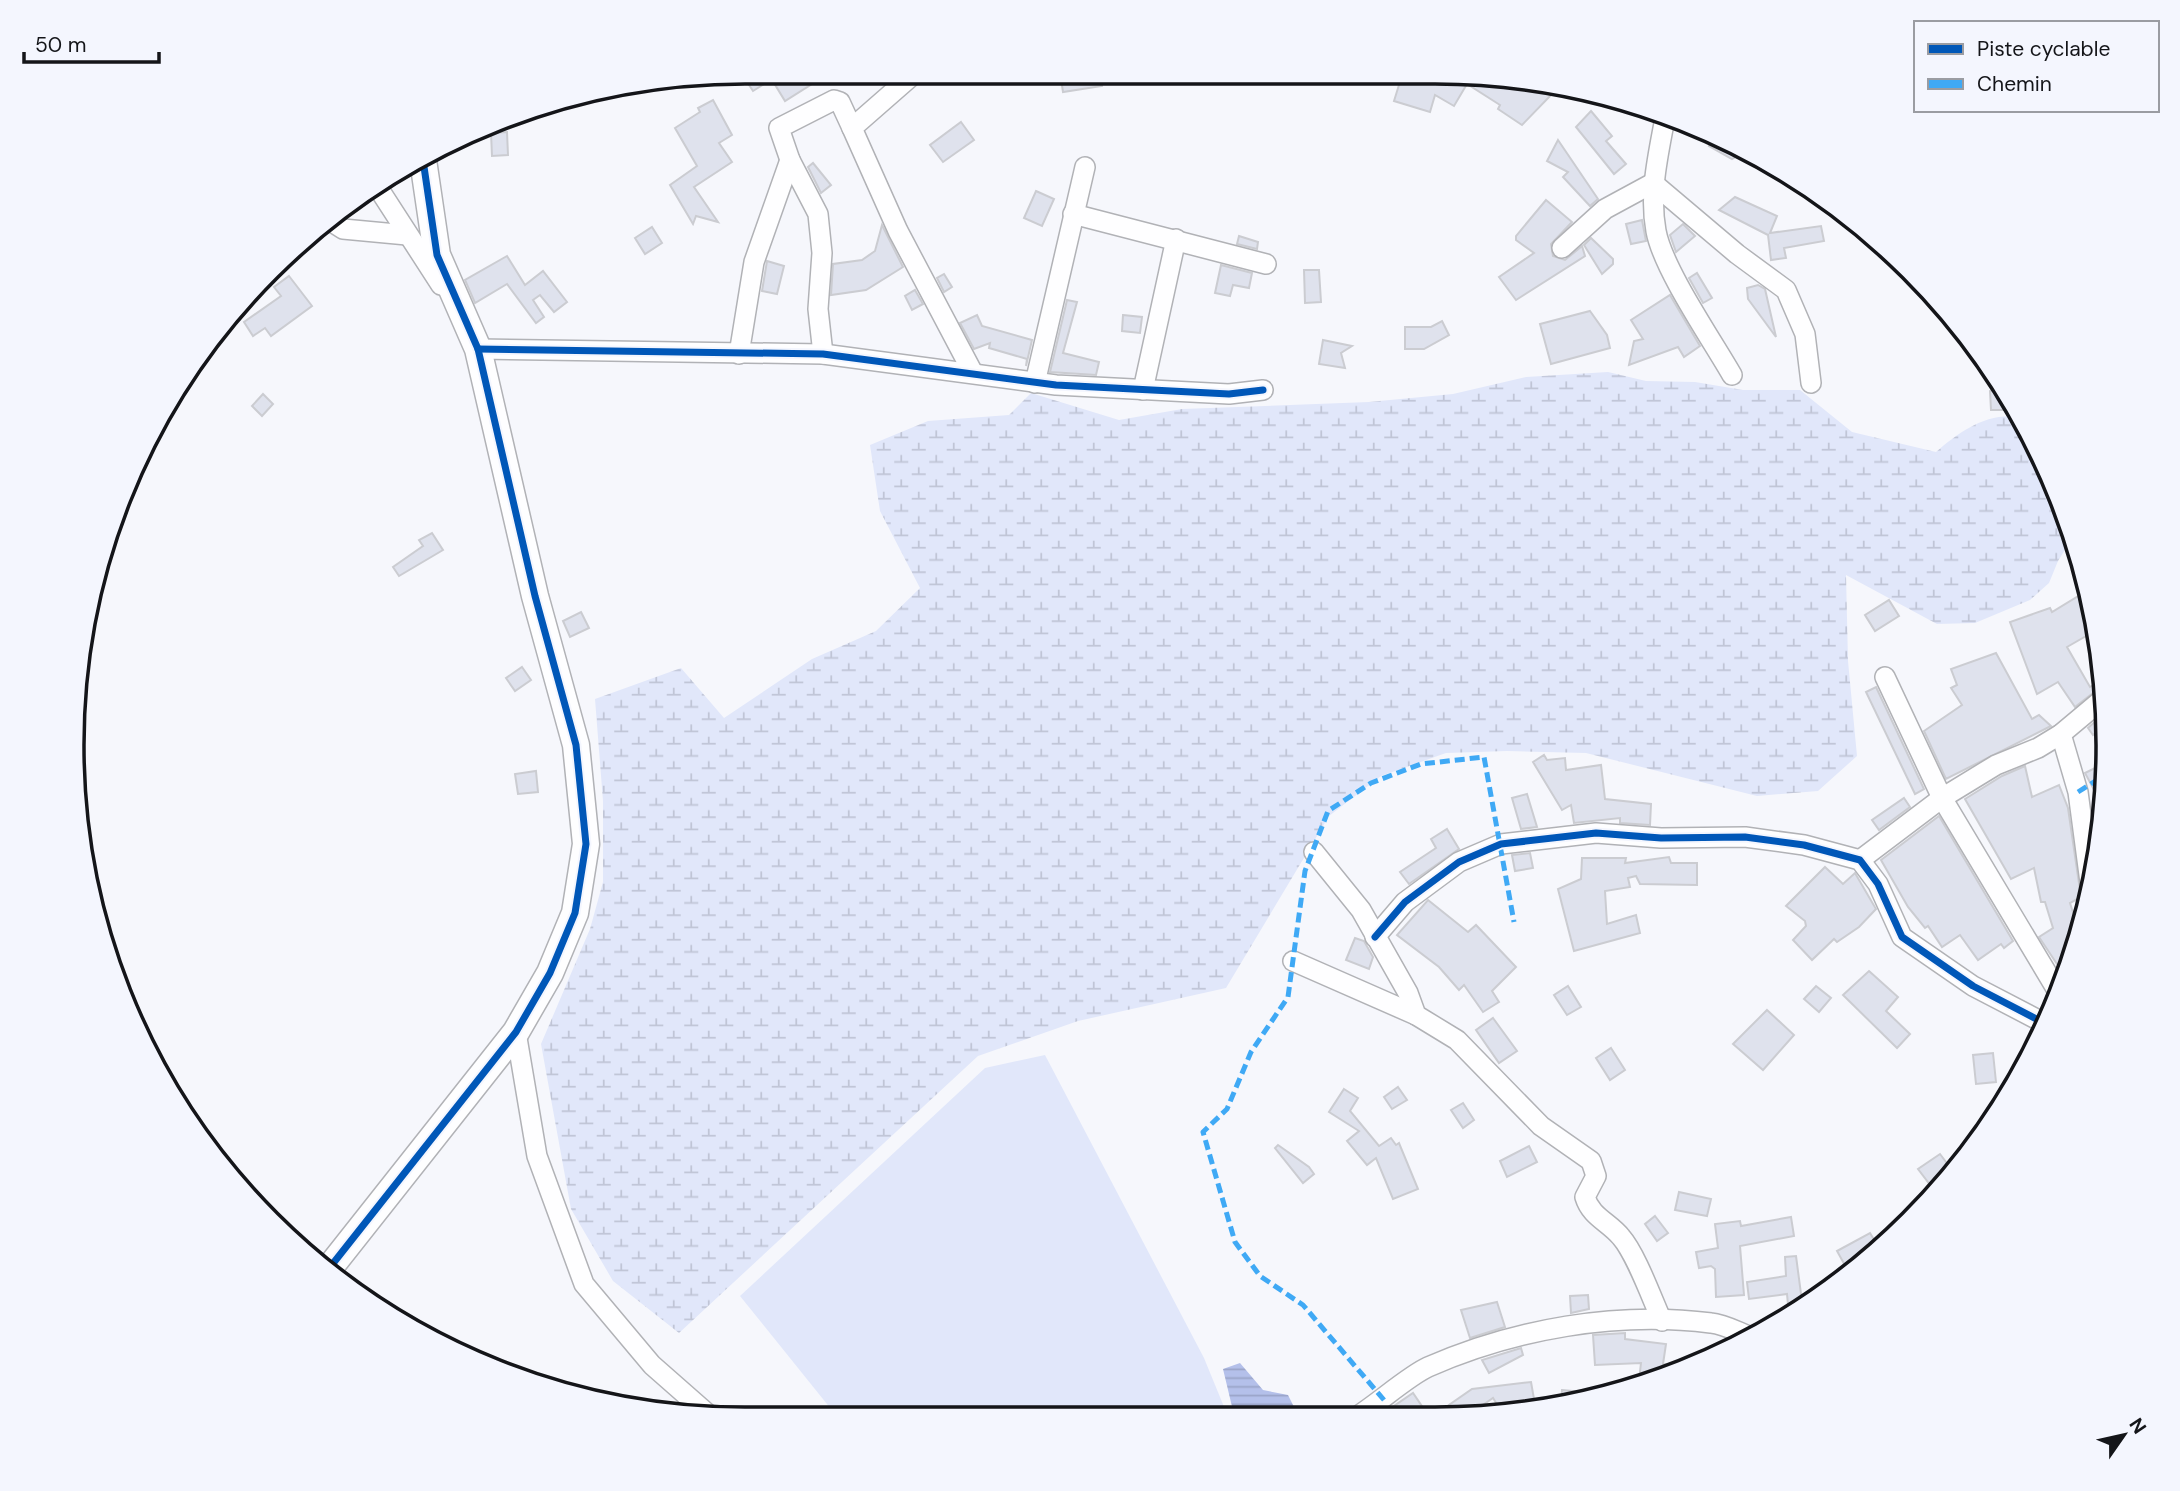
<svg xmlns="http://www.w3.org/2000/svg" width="2180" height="1491" font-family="'DM Sans',sans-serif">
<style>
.wetland{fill:url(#wetland-marsh)}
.garden{fill:#e1e7fa}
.water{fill:url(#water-rules)}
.building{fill:#dfe2ed;stroke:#cbccd1;stroke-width:2}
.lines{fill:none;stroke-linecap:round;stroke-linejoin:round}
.street-casing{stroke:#b1b2b6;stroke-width:22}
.secondary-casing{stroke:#b1b2b6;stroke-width:29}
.street{stroke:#fefeff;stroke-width:19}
.secondary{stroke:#fefeff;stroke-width:26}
.quiet{stroke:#3fa9f5;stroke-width:5;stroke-dasharray:10 5;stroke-linecap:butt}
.cycleway-casing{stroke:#f4f6fe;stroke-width:11}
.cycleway{stroke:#0057b8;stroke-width:7}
.rim{fill:none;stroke:#141519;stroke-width:3.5}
</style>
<defs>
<pattern id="wetland-marsh" width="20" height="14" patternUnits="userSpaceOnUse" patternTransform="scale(1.75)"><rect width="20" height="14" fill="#e1e7fa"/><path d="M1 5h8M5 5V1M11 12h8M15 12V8" fill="none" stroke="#c0c5d6"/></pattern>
<pattern id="water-rules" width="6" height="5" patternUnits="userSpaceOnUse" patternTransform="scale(1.75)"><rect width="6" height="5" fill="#b4c0ea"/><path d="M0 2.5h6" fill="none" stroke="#9aa4c8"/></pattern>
</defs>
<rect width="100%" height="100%" fill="#f6f7fc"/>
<!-- wetland -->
<path class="wetland" d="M1608,372L1646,381L1695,382L1743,390H1800L1852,432L1936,452C1959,432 1987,412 2019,417L2057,487L2071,540L2058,561L2049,583L2030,600L1975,623L1937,624L1846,575L1848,661L1857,756L1818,791L1757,796L1586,753L1507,751L1446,753L1381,776L1329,816L1226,988L1078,1021L978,1056L679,1333L613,1281L571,1209L541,1044L590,929L603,882V801L595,699L681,668L724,718L812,659L876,631L920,588L880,511L870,445L928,421L1009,415L1031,393L1119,420L1182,409L1369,402L1453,394L1526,377Z"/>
<!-- garden -->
<polygon class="garden" points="1045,1055 1204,1358 1229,1419 839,1419 740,1296 985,1068"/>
<!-- water -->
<polygon class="water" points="1240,1363 1263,1390 1288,1395 1300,1419 1235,1419 1223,1369"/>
<!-- building -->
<g class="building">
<polygon points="746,72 763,72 769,81 753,91 741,73"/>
<polygon points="792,72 831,72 785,101 774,83"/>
<polygon points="1060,72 1100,72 1102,86 1063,92"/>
<polygon points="1403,72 1420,72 1446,80 1451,73 1545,83 1554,92 1522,125 1498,109 1500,105 1467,84 1454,106 1435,95 1430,112 1394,101"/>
<polygon points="713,100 732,135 719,143 732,162 694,187 718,222 696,216 693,224 670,185 697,166 675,128 700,112 698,108"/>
<polygon points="1591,111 1612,136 1606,141 1626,164 1614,174 1576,127"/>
<polygon points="961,122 974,140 943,162 930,145"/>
<polygon points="507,132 508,155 492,156 491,133"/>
<polygon points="1714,135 1733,141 1746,151 1732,159 1709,146"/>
<polygon points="1558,140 1598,199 1590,206 1563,177 1568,172 1547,161"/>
<polygon points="813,163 831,185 821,193 808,167"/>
<polygon points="1036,191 1054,199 1042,226 1024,218"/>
<polygon points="1735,197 1777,216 1770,233 1821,226 1824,241 1784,248 1786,258 1771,260 1768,235 1719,210"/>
<polygon points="1546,200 1572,222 1551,244 1553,256 1565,260 1582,246 1585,256 1516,300 1499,277 1534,253 1516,240 1516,236"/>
<polygon points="1642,220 1646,241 1631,244 1626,224"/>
<polygon points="1683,224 1695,236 1676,252 1670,235"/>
<polygon points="882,225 903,267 866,290 831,295 833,264 862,260 875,251"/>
<polygon points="652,227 662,243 645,254 635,238"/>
<polygon points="1239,236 1258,242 1257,249 1237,244"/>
<polygon points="1591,238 1613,259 1613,264 1602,274 1584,245"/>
<polygon points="507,256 525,285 543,271 567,302 554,312 540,295 533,300 544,317 536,323 507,284 475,303 465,280"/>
<polygon points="767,261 784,266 777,294 762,291"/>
<polygon points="1221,265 1252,273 1249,288 1233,285 1230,296 1215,293"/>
<polygon points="1304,270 1319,270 1321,302 1305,303"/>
<polygon points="1697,273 1712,298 1703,303 1689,278"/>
<polygon points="944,274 952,287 944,292 937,278"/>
<polygon points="289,276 312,306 271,336 265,328 253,336 244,322 281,296 274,287"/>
<polygon points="1758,285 1765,289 1776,337 1748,299 1747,288"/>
<polygon points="915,290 923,304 912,310 905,296"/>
<polygon points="1670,295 1700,346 1684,357 1678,347 1629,365 1634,341 1643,339 1631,320"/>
<polygon points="1067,300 1077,302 1063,353 1099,362 1096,375 1050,372"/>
<polygon points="1590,311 1607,335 1610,348 1551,364 1540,324"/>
<polygon points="977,315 982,326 1032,340 1026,366 1027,359 989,348 990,343 974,349 960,323"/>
<polygon points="1123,315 1142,317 1140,333 1122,331"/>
<polygon points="1442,321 1449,335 1424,349 1405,349 1405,327 1431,327"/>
<polygon points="1323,340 1352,346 1341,353 1345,368 1319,364"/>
<polygon points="2004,389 2015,410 1991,410 1990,391"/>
<polygon points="263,394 273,404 262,416 252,406"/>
<polygon points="432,533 443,550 399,576 393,567 423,546 419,540"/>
<polygon points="2085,592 2095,614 2098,644 2088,635 2067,647 2090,687 2102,680 2102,686 2075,707 2058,682 2037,694 2010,622 2050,608 2052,612"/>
<polygon points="1889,600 1899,616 1875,631 1865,615"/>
<polygon points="581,612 589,628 570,637 563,621"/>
<polygon points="1996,653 2032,719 2039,715 2051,726 1946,779 1924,731 1962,705 1951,688 1957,685 1951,669"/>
<polygon points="522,667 531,680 515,691 506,678"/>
<polygon points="1876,687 1924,789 1915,794 1866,692"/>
<polygon points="2105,713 2106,724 2093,735 2088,728"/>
<polygon points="1544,755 1547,760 1565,758 1566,770 1601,765 1605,799 1651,804 1650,825 1620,823 1620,818 1574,823 1571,805 1562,810 1533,762"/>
<polygon points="2025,766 2032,797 2059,785 2068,808 2081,897 2070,903 2079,931 2065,976 2039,937 2053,928 2045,902 2041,902 2034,868 2011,879 1965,799 2002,776"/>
<polygon points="2097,767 2105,779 2102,805 2085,773"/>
<polygon points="536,771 538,792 518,794 515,774"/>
<polygon points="1527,794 1537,827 1521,829 1512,798"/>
<polygon points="1904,798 1910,807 1879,830 1872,820"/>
<polygon points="1939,816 2013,941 2004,948 2001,944 1978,960 1960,935 1942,947 1928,926 1925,928 1908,907 1881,860"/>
<polygon points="1447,829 1459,849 1409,884 1400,872 1436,848 1431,839"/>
<polygon points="1530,853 1533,868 1515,871 1512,855"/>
<polygon points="1669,857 1671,863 1697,863 1697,885 1640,884 1636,876 1628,878 1630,887 1605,891 1607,924 1636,915 1640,933 1574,951 1558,889 1581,879 1582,858 1626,858 1625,863"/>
<polygon points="1825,867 1843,884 1855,873 1876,909 1859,927 1837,942 1834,939 1812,960 1793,940 1806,926 1805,921 1786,906"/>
<polygon points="1428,900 1468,932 1476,925 1516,967 1492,991 1499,1002 1483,1012 1464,985 1459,990 1439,967 1397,935"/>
<polygon points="1355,938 1364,941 1373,957 1369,969 1346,960"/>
<polygon points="1869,971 1898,997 1886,1011 1910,1034 1897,1048 1843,995"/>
<polygon points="1568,986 1581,1007 1567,1015 1554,995"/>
<polygon points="1816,986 1831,998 1819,1012 1804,999"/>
<polygon points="1767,1010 1794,1035 1763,1070 1733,1044"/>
<polygon points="1493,1018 1517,1051 1499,1063 1476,1030"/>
<polygon points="1611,1048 1625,1070 1610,1080 1596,1058"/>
<polygon points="1993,1053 1996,1082 1976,1084 1973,1055"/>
<polygon points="1398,1087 1407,1100 1392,1109 1384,1097"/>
<polygon points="1344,1089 1358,1098 1350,1111 1379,1146 1391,1138 1396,1145 1399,1143 1418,1189 1393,1199 1376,1158 1367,1165 1347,1141 1359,1131 1329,1112"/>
<polygon points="1463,1103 1474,1120 1463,1128 1451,1110"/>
<polygon points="1278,1145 1309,1167 1314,1174 1303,1183 1275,1148"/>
<polygon points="1529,1146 1537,1162 1507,1177 1500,1161"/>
<polygon points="1940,1154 1952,1170 1931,1186 1918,1169"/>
<polygon points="1679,1192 1711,1199 1707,1216 1675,1210"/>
<polygon points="1655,1216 1668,1233 1657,1241 1645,1224"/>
<polygon points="1791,1217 1794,1236 1740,1246 1744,1295 1716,1297 1715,1269 1711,1266 1699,1268 1696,1252 1718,1248 1715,1224 1740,1221 1741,1226"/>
<polygon points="1870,1233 1879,1248 1847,1269 1837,1251"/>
<polygon points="1796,1256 1803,1309 1789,1316 1787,1294 1749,1299 1747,1282 1786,1276 1785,1257"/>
<polygon points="1588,1295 1589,1309 1571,1313 1570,1296"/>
<polygon points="1497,1302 1505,1327 1470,1338 1461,1310"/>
<polygon points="1625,1333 1625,1339 1666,1344 1663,1364 1693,1368 1649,1381 1639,1380 1641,1363 1595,1365 1593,1335"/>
<polygon points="1521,1348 1523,1355 1489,1373 1482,1360"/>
<polygon points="1531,1382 1534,1399 1498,1406 1493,1398 1467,1416 1434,1419 1375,1419 1413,1393 1430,1418 1472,1389"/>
<polygon points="1562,1390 1604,1394 1604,1395 1561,1407"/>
</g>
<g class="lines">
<!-- street casing -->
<g class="street-casing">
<g id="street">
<polyline points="916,72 852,128 898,231 973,373"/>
<path d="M1665,118C1658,156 1649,193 1656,231C1663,269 1712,340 1732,375"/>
<polyline points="375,183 441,285"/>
<polyline points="1073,214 1266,264"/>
<polyline points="332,222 343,229 407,235"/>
<polyline points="1562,248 1605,209 1653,183 1737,254 1786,290 1805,334 1811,383"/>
<polyline points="478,349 823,354 1056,385 1229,394 1263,390"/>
<polyline points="739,354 754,262 790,160"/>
<polyline points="823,354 818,309 822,253 818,214 790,160 779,128 834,100 840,102 852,128"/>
<polyline points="1035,383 1085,167"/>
<polyline points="1143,390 1176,239"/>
<polyline points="1885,677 1942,798 2060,995"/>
<polyline points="2061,734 2078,792 2091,890"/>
<path d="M1314,852L1361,910L1408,993L1416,1015L1457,1040L1541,1126L1591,1161L1596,1176L1585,1197C1591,1217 1609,1222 1621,1237C1636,1254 1652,1299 1662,1321"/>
<polyline points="1860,860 1942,798 1996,765 2038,748 2061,734 2104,698"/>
<polyline points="1375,937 1405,902 1459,862 1501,844 1596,833 1661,838 1745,837 1804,845 1860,860 1878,884 1902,937 1973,986 2046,1024"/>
<polyline points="1293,961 1416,1015"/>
<polyline points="516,1032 537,1156 584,1284 652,1365 710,1416"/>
<path d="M1353,1419C1375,1406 1408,1376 1428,1367C1515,1329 1616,1311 1711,1323C1724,1324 1738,1332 1751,1337"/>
</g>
</g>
<!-- secondary casing -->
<g class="secondary-casing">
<polyline id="secondary" points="331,1266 516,1032 550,973 575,913 586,844 576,745 535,596 478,349 437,255 423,160"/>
</g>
<!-- street -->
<use href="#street" class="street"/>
<!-- secondary -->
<use href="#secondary" class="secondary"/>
<!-- quiet -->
<g class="quiet">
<polyline points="2078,792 2105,775"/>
<polyline points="2019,1074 2044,1023"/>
<polyline points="1384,1400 1303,1305 1260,1276 1235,1242 1203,1132 1227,1109 1251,1052 1288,997 1305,871 1328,811 1371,783 1421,764 1484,757 1514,922"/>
</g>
<!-- cycleway casing -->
<g class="cycleway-casing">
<g id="cycleway">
<polyline points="478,349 823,354 1056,385 1229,394 1263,390"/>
<polyline points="1375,937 1405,902 1459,862 1501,844 1596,833 1661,838 1745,837 1804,845 1860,860 1878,884 1902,937 1973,986 2046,1024"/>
<polyline points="331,1266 516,1032 550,973 575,913 586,844 576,745 535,596 478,349 437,255 423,160"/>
</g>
</g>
<!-- cycleway -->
<use href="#cycleway" class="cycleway"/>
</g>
<!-- crop -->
<path d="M0 0H2180V1491H0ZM745 84H1435A661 661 0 0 1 2096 745V746A661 661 0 0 1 1435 1407H745A661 661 0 0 1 84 746V745A661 661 0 0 1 745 84Z" fill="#f4f6fe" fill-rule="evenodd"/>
<path class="rim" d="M745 84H1435A661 661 0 0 1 2096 745V746A661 661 0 0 1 1435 1407H745A661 661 0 0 1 84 746V745A661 661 0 0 1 745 84Z"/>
<!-- legend -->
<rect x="1914" y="21" width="245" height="91" fill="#f4f6fe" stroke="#9a9ca2" stroke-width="2"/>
<rect x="1928" y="44" width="35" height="10" fill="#0057b8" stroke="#9a9ca2" stroke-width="2"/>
<text x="1977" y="56" font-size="21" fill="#141519">Piste cyclable</text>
<rect x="1928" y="79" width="35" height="10" fill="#3fa9f5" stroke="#9a9ca2" stroke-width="2"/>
<text x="1977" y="91" font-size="21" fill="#141519">Chemin</text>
<!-- north arrow -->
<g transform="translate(2124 1435) rotate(56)" stroke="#f4f6fe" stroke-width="5" paint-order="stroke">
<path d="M0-5L12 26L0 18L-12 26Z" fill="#141519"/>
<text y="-10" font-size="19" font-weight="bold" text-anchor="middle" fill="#141519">N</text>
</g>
<!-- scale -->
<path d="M24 52v10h135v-10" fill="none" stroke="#141519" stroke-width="3.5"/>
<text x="35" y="52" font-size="21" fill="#141519" stroke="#f4f6fe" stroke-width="5" paint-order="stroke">50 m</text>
</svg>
